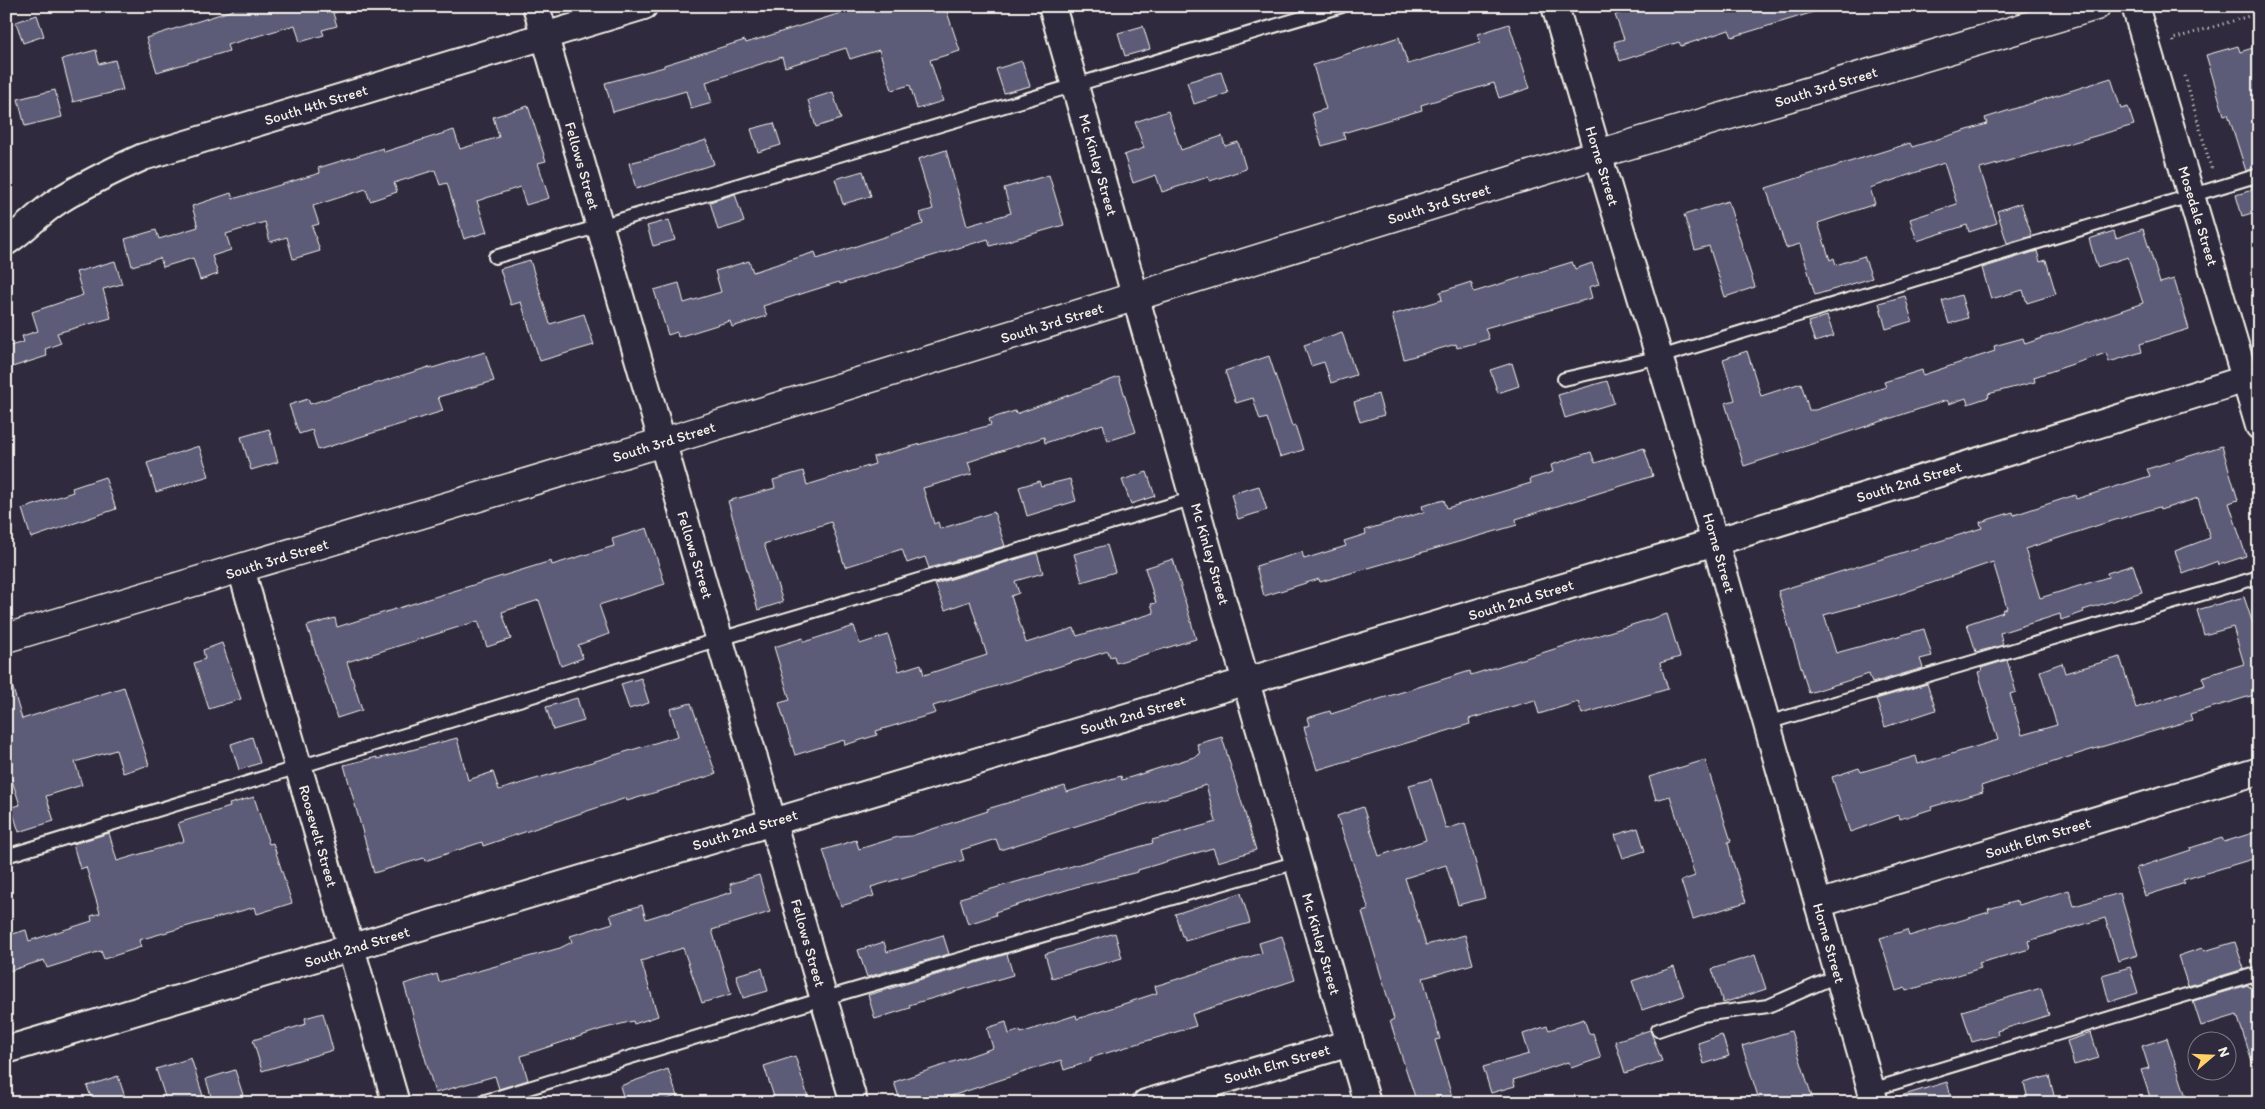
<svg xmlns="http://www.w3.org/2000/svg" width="2265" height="1109" font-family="Itim,sans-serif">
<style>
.building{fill:#5b5c79;stroke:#f4f1e8}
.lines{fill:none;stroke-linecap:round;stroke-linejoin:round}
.service-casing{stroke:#f4f1e8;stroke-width:16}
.minor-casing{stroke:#f4f1e8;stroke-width:30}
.tertiary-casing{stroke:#f4f1e8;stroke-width:31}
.path{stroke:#f4f1e8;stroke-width:3;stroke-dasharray:1 4;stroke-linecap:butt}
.service{stroke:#2f2a3d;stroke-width:12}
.minor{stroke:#2f2a3d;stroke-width:26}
.tertiary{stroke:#2f2a3d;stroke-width:28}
.labels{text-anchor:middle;stroke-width:5;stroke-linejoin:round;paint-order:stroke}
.street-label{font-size:15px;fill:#f4f1e8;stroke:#2f2a3d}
</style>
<rect width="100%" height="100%" fill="#2f2a3d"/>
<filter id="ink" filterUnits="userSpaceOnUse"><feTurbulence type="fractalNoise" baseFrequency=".02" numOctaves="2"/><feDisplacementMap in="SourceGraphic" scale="10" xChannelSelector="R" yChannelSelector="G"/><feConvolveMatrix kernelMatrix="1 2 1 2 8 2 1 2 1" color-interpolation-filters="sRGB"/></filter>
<g filter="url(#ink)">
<!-- building -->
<g class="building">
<polygon points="232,6 340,6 341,11 333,13 337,26 322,30 324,35 300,42 295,25 227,45 229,51 157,72 146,38 233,10"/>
<polygon points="863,6 945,6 960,51 930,60 943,101 917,109 910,85 892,90 879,50 850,59 846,48 785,67 782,57 706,82 712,103 691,109 686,91 613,112 605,83 664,67 664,65 745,40 746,43"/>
<polygon points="1642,6 1816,6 1817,11 1732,37 1729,30 1681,46 1679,42 1620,61 1614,42 1624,39 1615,15"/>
<polygon points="37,15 44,36 23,43 16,22"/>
<polygon points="1509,24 1530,88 1499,98 1494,83 1421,105 1422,110 1343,133 1345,139 1322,146 1312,113 1326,109 1313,65 1399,37 1408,64 1480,42 1478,34"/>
<polygon points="1143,26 1150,49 1125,56 1118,33"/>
<polygon points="2238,46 2240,52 2259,46 2259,167 2246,171 2228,114 2224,115 2206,55"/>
<polygon points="96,50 99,64 115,60 123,90 73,102 62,59"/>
<polygon points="1022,61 1030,86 1004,93 996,69"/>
<polygon points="1221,72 1228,93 1194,104 1187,82"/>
<polygon points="2111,78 2121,109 2128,107 2134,125 1980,169 1997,223 1969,232 1967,225 1917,241 1910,219 1957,204 1944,163 1870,188 1875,204 1818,223 1830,260 1834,258 1836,265 1864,256 1872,278 1815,295 1800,244 1786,248 1766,188 1910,143 1912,147 1987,124 1985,118"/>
<polygon points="55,90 62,117 25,126 18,99"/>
<polygon points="833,92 841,119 816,127 808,100"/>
<polygon points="528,106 546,161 538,163 549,198 526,205 520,187 477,201 487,232 464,239 447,183 440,185 435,170 394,183 397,192 370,201 366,189 313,206 319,224 312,226 320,251 293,259 287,237 270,242 265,222 226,234 231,250 212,256 218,274 200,280 193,258 163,267 160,258 132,266 125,239 156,230 159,239 198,227 192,206 231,193 233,199 320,173 318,168 383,148 384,152 454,130 460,149 499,137 493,117"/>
<polygon points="1168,111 1181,150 1222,136 1225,146 1238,142 1246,169 1210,181 1208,177 1162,192 1156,175 1133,183 1124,155 1144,148 1135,122"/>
<polygon points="774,123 781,145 758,152 751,129"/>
<polygon points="706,140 714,164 636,189 629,163 657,156"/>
<polygon points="946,150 967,226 1011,213 1004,188 1049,175 1064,225 990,246 988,239 840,284 839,282 763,306 767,316 732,327 730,321 678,337 677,332 668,335 654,290 679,283 684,303 721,292 715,271 749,261 753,272 815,252 817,259 923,224 920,213 933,209 918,159"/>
<polygon points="863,171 871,196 843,204 835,179"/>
<polygon points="2259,184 2259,211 2242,216 2236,195 2252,190 2251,186"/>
<polygon points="735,194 744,222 718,230 710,202"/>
<polygon points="1728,201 1755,287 1725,297 1709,246 1695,250 1684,215"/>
<polygon points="2021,203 2032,236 2007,243 1997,211"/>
<polygon points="669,220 675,240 653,246 647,226"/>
<polygon points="2143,229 2160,283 2174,279 2189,329 2140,344 2142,352 2109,362 2106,353 2034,377 2035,382 1988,394 1989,397 1968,404 1966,398 1949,404 1947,400 1744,466 1725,403 1735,400 1723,359 1747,351 1761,396 1801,383 1809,410 1815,410 1886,387 1884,382 1922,370 1923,375 1995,351 1994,346 2023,338 2025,344 2143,303 2128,257 2097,267 2089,239 2114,231 2116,238"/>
<polygon points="2037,251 2040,262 2046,260 2056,294 2027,303 2023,290 1991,299 1982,268"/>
<polygon points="530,260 550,324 584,314 594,345 540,361 521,302 511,305 500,269"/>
<polygon points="115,261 122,284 103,289 111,318 57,333 61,343 45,349 47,356 6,369 6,347 24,342 22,336 38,331 32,312 83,295 76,272"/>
<polygon points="1572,262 1575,269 1592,263 1599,284 1589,287 1592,298 1485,328 1489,339 1457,348 1456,344 1404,359 1392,315 1442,300 1440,292 1471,282 1474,292"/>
<polygon points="1961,295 1968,318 1949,324 1942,301"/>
<polygon points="1905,296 1912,321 1886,329 1879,303"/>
<polygon points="1827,316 1834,336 1815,342 1808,322"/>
<polygon points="1342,332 1356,375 1331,383 1324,362 1311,366 1304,345"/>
<polygon points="485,352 494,381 438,397 443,411 318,450 312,430 299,434 289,405 308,399 310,404 429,367 429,369"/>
<polygon points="1269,356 1292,426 1295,425 1303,450 1280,457 1267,418 1260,420 1253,398 1236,403 1225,371"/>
<polygon points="1512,363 1519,386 1498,393 1490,370"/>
<polygon points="1119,377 1136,432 1108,441 1103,424 1045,443 1044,437 968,462 972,474 923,488 934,524 938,522 940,529 994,512 1005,546 929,568 925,557 907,563 902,549 845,567 831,522 764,544 783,602 758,610 728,501 775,488 773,480 803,471 807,485 875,464 873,457 991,425 989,419 1015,411 1016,414"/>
<polygon points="1607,381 1614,403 1565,418 1558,395"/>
<polygon points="1378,394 1384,415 1360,422 1354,402"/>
<polygon points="269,429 278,462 251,470 241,437"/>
<polygon points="199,446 209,476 156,492 147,463"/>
<polygon points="2222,446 2238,500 2229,503 2246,556 2219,565 2218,561 2183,574 2175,551 2210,538 2198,498 2160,510 2159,507 2102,524 2025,549 2040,598 2108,577 2107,573 2133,565 2142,592 2083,610 2084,612 2061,620 2060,614 2000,633 2003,645 1976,652 1967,624 2003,612 2002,610 2007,608 1993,562 1894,596 1824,615 1836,653 1924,629 1932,656 1920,659 1923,668 1872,683 1869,674 1809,693 1778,591 1982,528 1980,522 2013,512 2014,515 2075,495 2076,499 2150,476 2147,469"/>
<polygon points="1644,448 1653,476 1516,519 1517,525 1320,582 1319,579 1264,596 1256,566 1302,552 1304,559 1346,546 1344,541 1366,534 1365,530 1424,512 1422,506 1444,500 1447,508 1531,483 1530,479 1553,472 1551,465 1591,452 1595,463"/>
<polygon points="1147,472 1155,496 1131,504 1122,480"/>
<polygon points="105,477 116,509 31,538 22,509 73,492 72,488"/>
<polygon points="1070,479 1076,501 1027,516 1019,487 1039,481 1041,486"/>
<polygon points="1259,486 1267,510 1238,519 1231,494"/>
<polygon points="647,528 665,584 599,605 609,634 578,645 583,658 561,666 539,600 502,612 511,639 487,647 478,621 347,662 362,710 337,718 307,626 335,618 337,627 551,561 552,565 614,546 612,539"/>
<polygon points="1107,545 1115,572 1082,582 1074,554"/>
<polygon points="1037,553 1043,573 1015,581 1019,593 1011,596 1026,643 1074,628 1077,636 1154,613 1151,604 1156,603 1145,568 1173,559 1196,639 1116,663 1114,656 1110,657 1108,651 933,706 936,713 876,731 877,735 845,745 844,740 795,755 779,703 790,700 774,647 803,638 804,642 854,626 860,644 888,635 899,671 921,664 924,675 987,655 970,601 945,610 935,584"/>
<polygon points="2244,597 2253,624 2259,622 2259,695 2254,695 2190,714 2192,720 2084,752 1981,786 1983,792 1931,807 1932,809 1900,819 1899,815 1850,832 1832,777 1859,768 1861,772 1916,756 1918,764 1998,740 1978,672 1982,671 1981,668 2007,660 2016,692 2010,694 2022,735 2057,725 2040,671 2062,663 2065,673 2120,657 2136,708 2205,685 2202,677 2244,664 2233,627 2204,635 2197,610"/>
<polygon points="1667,614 1680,657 1660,663 1668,689 1582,714 1578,702 1539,714 1535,700 1469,719 1470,724 1317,770 1304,727 1309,725 1307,718 1330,711 1331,714 1470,671 1471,675"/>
<polygon points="222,643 241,699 209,709 194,663 205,659 203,650"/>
<polygon points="641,678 649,703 629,709 621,684"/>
<polygon points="11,682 22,719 124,687 149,765 123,773 116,750 75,762 82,785 46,796 54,821 19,832 11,807 20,805 6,762 6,683"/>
<polygon points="1927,684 1936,710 1885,727 1876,699"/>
<polygon points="577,698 584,721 553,730 546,707"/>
<polygon points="691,703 716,774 627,801 626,798 483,846 482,842 425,861 424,858 374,873 344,765 377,757 377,759 457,738 468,780 493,772 499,790 678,736 670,709"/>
<polygon points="252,737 260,763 239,770 231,744"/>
<polygon points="1222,737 1256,850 1218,862 1213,848 1138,870 1138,872 1076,887 995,912 996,915 968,924 960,898 1153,843 1152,840 1216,822 1206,785 1000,850 996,839 961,850 964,860 871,887 874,896 841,906 823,850 856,840 859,849 898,837 911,836 988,811 987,809 1065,786 1067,792 1121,776 1122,780 1197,756 1200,754 1197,744"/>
<polygon points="1705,760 1731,841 1728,842 1731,856 1746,902 1693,919 1681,881 1695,876 1670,796 1656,800 1649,777"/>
<polygon points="1431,779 1446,829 1465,823 1485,898 1458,905 1446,865 1405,878 1426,945 1465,935 1473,964 1423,978 1440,1039 1435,1040 1454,1103 1417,1103 1390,1021 1394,1019 1362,912 1369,910 1337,816 1363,807 1379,856 1426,840 1409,785"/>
<polygon points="254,797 269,844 273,843 292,903 257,914 255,907 139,940 141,947 104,959 101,951 47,968 44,960 6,972 6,936 26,930 29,941 92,921 91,916 100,913 86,867 80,869 73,844 109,833 117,861 184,841 178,823 230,807 229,804"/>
<polygon points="1638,828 1645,851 1623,858 1615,835"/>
<polygon points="2259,831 2259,857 2183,880 2185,883 2145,896 2136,868 2191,850 2190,848 2222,838 2224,842"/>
<polygon points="759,875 770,912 712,930 731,994 702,1003 683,948 641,961 658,1016 634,1024 633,1021 602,1029 521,1056 528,1080 499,1089 495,1076 435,1093 404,984 437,974 439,982 560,948 572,942 570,936 613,923 610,915 642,905 646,919 732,892 730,884"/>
<polygon points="2069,890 2074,906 2120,893 2138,955 2118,961 2105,918 2028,941 2030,949 1979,963 1981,968 1906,991 1905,988 1896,991 1880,938 1907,930 1909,936 1989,912 1988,909 2017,901 2019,905"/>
<polygon points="1241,893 1250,923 1185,941 1184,936 1182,936 1175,914"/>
<polygon points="1115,933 1122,958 1052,978 1045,954"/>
<polygon points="943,935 949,954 867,977 858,950 884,942 887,952"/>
<polygon points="1282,936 1295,980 1192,1014 1196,1026 1090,1058 1091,1061 1064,1070 1061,1060 930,1103 901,1103 894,1082 993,1048 987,1028 1006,1022 1009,1034 1020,1030 1021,1033 1076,1015 1077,1019 1157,993 1155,986 1262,953 1259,943"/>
<polygon points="2235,942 2244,969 2188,986 2178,956 2202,948 2204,951"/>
<polygon points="1007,954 1013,975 909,1005 910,1008 875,1019 868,995"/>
<polygon points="1755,955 1766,989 1723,1003 1712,969"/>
<polygon points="1674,967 1684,996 1642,1010 1632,981"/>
<polygon points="2130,967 2138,993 2109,1002 2102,975"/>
<polygon points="762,968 768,991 743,998 736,975"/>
<polygon points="2259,984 2259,1070 2255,1070 2237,1015 2201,1026 2193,1001 2248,985 2249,987"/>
<polygon points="2041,988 2049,1015 1997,1031 1998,1035 1972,1042 1962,1011"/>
<polygon points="323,1013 333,1050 262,1071 253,1040 306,1024 305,1018"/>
<polygon points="1584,1019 1589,1034 1593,1033 1601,1058 1571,1068 1568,1062 1513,1080 1515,1086 1491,1093 1483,1067 1529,1054 1523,1034 1547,1026 1549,1030"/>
<polygon points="1650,1030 1662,1061 1625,1073 1615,1041"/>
<polygon points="1791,1031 1814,1103 1760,1103 1742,1046"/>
<polygon points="2091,1033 2099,1058 2074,1065 2067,1041"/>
<polygon points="1722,1035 1729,1056 1704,1064 1698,1043"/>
<polygon points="2167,1038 2188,1103 2152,1103 2141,1070 2149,1068 2142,1046"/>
<polygon points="795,1056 810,1103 776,1103 764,1066"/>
<polygon points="191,1058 203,1096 181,1103 167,1103 156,1069"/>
<polygon points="668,1069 677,1096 655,1103 625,1103 620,1086"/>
<polygon points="235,1070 243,1095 213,1103 206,1079"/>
<polygon points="118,1076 127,1103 93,1103 87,1086"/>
<polygon points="2049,1076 2056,1103 2029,1103 2024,1083"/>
<polygon points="1947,1082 1953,1103 1895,1103 1894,1098"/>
</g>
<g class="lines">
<!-- service casing -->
<g class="service-casing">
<g id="service">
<polyline points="495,257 1342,6"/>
<polyline points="1564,379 1660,357 2259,175"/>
<polyline points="1767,723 2259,577"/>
<polyline points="6,856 720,639 1194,498"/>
<polyline points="1658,1030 1702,1015 1768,1006 1839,975"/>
<polyline points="1871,1090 2259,973"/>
<polyline points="479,1103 846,992 1298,862"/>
</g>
</g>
<!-- minor casing -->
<g class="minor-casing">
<g id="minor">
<polyline points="536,6 854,1103"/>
<polyline points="1052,6 1367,1103"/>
<polyline points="1555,6 1598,154 1715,542 1875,1103"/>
<polyline points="2135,6 2259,426"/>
<path d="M6,242C25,230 39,213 58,201C85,184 114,170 143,157L644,6"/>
<polyline points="241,569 396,1103"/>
<polyline points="1818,904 2259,771"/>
<polyline points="6,1050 1715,542 2259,375"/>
<polyline points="1146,1103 1350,1043"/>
</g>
</g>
<!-- tertiary casing -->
<g class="tertiary-casing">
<polyline id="tertiary" points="6,638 683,436 1598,154 2096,6"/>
</g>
<!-- path -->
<g class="path">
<polyline points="2174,42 2173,39 2259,13"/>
<polyline points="2185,76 2212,171"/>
</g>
<!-- service -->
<use href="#service" class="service"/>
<!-- minor -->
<use href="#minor" class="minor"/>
<!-- tertiary -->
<use href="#tertiary" class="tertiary"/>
</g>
</g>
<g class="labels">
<!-- street labels -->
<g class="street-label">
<text transform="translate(1826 87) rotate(-17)" y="5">South 3rd Street</text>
<text transform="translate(316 105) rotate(-17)" y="5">South 4th Street</text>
<text transform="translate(1098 165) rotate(74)" y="5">Mc Kinley Street</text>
<text transform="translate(582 166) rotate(74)" y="5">Fellows Street</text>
<text transform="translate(1602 166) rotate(73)" y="5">Horne Street</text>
<text transform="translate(1439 204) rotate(-17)" y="5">South 3rd Street</text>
<text transform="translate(2198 216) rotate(73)" y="5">Mosedale Street</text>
<text transform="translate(1052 323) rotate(-17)" y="5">South 3rd Street</text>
<text transform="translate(664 442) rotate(-17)" y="5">South 3rd Street</text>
<text transform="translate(1909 482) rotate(-17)" y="5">South 2nd Street</text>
<text transform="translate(1719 553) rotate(74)" y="5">Horne Street</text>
<text transform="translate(1210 554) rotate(74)" y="5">Mc Kinley Street</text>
<text transform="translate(695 555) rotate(73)" y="5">Fellows Street</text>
<text transform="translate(277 559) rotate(-17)" y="5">South 3rd Street</text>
<text transform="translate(1521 600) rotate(-17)" y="5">South 2nd Street</text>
<text transform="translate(1133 715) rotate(-16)" y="5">South 2nd Street</text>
<text transform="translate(745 830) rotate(-17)" y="5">South 2nd Street</text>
<text transform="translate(318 836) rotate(74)" y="5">Roosevelt Street</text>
<text transform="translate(2038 838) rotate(-17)" y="5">South Elm Street</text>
<text transform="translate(808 943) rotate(74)" y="5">Fellows Street</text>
<text transform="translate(1829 943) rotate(74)" y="5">Horne Street</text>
<text transform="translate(1321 944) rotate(74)" y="5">Mc Kinley Street</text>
<text transform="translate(357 947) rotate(-17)" y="5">South 2nd Street</text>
<text transform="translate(1277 1064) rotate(-16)" y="5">South Elm Street</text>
</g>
</g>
<!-- margin -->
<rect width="2265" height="1109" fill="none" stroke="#2f2a3d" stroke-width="25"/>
<rect x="12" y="12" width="2240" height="1084" fill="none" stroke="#f4f1e8" stroke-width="2" filter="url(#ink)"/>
<!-- north arrow -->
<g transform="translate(2212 1056) rotate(71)"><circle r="24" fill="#2f2a3d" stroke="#7e7a81"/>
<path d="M0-4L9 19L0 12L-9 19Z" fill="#ffd166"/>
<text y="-8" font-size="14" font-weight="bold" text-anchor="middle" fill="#f4f1e8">N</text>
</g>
</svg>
